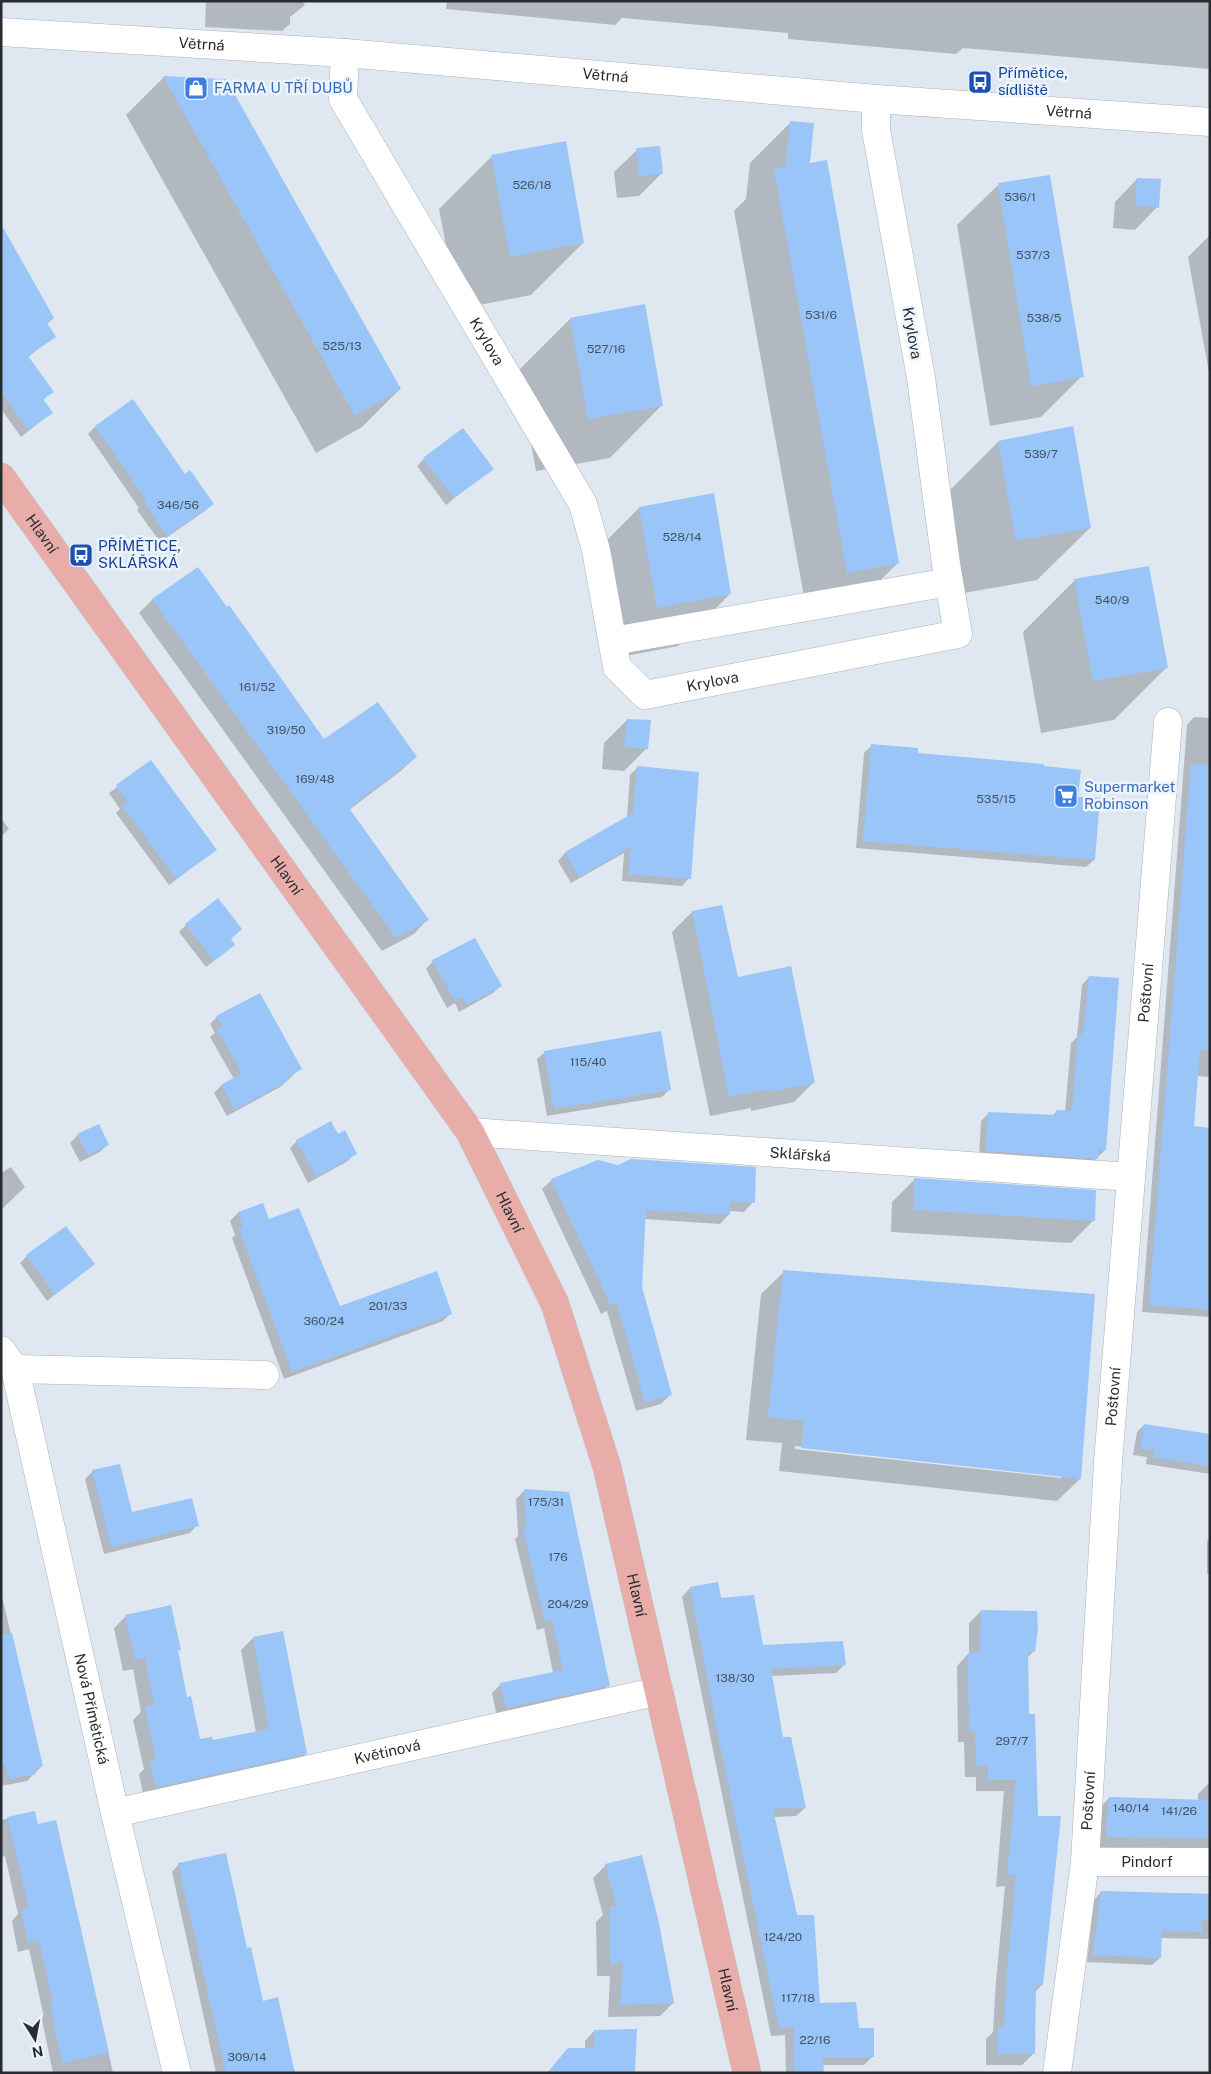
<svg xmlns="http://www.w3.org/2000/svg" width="1211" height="2074" font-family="'Public Sans',sans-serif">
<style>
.shadow{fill:#0003;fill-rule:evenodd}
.building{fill:#99c5f9}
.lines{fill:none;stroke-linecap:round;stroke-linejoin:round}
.minor-casing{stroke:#aab2bb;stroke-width:29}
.major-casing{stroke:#c3c4c5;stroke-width:29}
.minor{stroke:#fff;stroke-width:28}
.major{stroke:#e8ada9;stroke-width:28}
.labels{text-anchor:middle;stroke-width:5;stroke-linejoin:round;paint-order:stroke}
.number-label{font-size:12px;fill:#445262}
.street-label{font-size:15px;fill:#282b2f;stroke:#ecf4fe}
.transit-label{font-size:15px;fill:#164399;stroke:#ecf4fe;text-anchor:start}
.shop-label{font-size:15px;fill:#366cbe;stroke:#ecf4fe;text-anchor:start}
</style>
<rect width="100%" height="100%" fill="#dfe7f0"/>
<!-- shadow -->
<g class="shadow">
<polygon points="206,1 302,1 305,5 290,17 290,24 282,31 205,27"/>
<polygon points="447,1 1210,1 1210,69 963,48 956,54 788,39 788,33 622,18 615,25 446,9"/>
<polygon points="164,77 225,80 400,389 362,427 316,453 126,115"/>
<polygon points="791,122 808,164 898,563 857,603 807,613 734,211 746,199 750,163"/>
<polygon points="637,150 662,173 639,196 617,198 614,172"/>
<polygon points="491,157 583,243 531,295 458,309 439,209"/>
<polygon points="1137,179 1157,207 1135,230 1113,228 1115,202"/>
<polygon points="998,185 1082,376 1041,417 990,426 957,225"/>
<polygon points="1,226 53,318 46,325 54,336 27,358 52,392 43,400 51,413 21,437 1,409"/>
<polygon points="1210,235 1210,378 1188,257"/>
<polygon points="644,306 662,405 610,458 536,471 518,371 570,319"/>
<polygon points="96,426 185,475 212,504 205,511 160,542 137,510 139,508 88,434"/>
<polygon points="998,442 1090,528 1037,580 964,593 946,494"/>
<polygon points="424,459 492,468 446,505 417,466"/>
<polygon points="639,508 730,594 678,646 605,660 587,560"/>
<polygon points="197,568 324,741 415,757 402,770 349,810 427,920 414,934 382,951 139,613 152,600"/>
<polygon points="1075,580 1167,667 1114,720 1041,733 1023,632"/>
<polygon points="1194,717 1210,718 1210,1077 1197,1076 1193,1128 1210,1129 1210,1317 1142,1312 1187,725"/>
<polygon points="627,720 647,748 624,771 602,769 604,743"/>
<polygon points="871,746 916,754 1043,767 1077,798 1094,860 1086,867 856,848 864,753"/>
<polygon points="151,762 215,850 169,885 116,813 120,809 109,793"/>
<polygon points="638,767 689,878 682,886 622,881 624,853 571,883 558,861 565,853 627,818 630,775"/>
<polygon points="1,818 9,829 1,837"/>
<polygon points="721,906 737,978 814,1082 794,1102 751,1111 751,1108 710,1116 672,932 692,912"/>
<polygon points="186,925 230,939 234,945 206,967 179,932"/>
<polygon points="433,961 500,986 493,993 459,1012 455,1003 447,1008 426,969"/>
<polygon points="1089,977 1105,1150 1089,1166 979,1158 981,1121 989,1113 1052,1116 1057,1111 1065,1112 1071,1043 1077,1037 1082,985"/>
<polygon points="217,1017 300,1069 280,1087 227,1116 214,1093 221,1086 234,1079 210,1037 215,1033 210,1024"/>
<polygon points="545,1052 669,1090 662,1097 547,1116 537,1059"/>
<polygon points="98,1125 108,1144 100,1152 80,1162 70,1143 78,1135"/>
<polygon points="337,1136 355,1153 348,1161 308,1183 290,1148 297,1141"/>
<polygon points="11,1167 25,1187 1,1210 1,1173"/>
<polygon points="915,1179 1094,1220 1071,1243 891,1232 892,1202"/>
<polygon points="552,1180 753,1202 744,1212 729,1211 729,1214 720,1224 644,1219 640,1287 671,1394 661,1404 636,1411 607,1311 601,1314 542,1189"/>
<polygon points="238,1213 268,1220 339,1308 451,1313 443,1321 284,1379 232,1238 235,1235 230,1221"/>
<polygon points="27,1256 93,1264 47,1301 20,1263"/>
<path d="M784,1272L1080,1479L1057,1501L779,1471L782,1443L746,1440L761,1294ZM795,1446L1061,1476V1478L795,1449Z"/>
<polygon points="1144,1425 1210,1435 1210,1474 1146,1464 1147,1457 1133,1455 1137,1432"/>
<polygon points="93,1471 131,1514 197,1525 190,1533 104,1554 85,1479"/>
<polygon points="525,1490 608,1686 599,1694 497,1717 492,1693 501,1684 553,1673 544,1628 537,1630 515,1539 518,1536 516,1499"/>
<polygon points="1210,1538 1210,1574 1207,1574 1207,1540"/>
<polygon points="690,1588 720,1600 762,1646 845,1664 836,1673 771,1676 782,1738 805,1808 796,1816 774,1817 818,2004 858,2030 873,2056 864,2065 822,2065 822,2073 786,2073 785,2035 771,2036 682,1597"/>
<polygon points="1,1592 42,1766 27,1781 1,1786"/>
<polygon points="981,1611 1034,1651 1027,1658 1028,1715 1042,1985 1035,1992 1034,2053 1022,2065 986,2065 986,2039 993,2032 996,1982 1005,1886 996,1887 1004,1791 976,1791 976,1777 965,1777 964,1742 958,1742 957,1666 969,1653 969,1623"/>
<polygon points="126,1616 180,1649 177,1652 186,1699 199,1740 212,1741 256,1733 241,1650 253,1638 306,1754 294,1766 144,1799 139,1774 144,1769 133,1720 141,1712 133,1669 123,1671 114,1628"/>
<polygon points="1209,1783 1210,1848 1096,1847 1099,1809 1109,1798 1198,1801 1198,1794"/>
<polygon points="34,1812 37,1826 77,1912 113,2073 53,2073 41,2015 43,2013 29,1949 18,1952 12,1921 18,1914 5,1856 1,1857 1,1820"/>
<polygon points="179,1864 246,1950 262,2002 294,2073 216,2073 172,1872"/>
<polygon points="606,1865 673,2003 660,2016 608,2017 610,1976 597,1976 596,1922 603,1915 593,1878"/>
<polygon points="1101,1892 1210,1894 1210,1939 1160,1938 1160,1958 1152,1965 1087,1962 1094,1900"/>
<polygon points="594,2031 634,2073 585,2049 585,2041"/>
</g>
<!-- building -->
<g class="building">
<polygon points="163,76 226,79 401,389 355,416"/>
<polygon points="790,121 814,123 810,163 827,160 899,563 847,573 774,169 785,167"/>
<polygon points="566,141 584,243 510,257 491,155"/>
<polygon points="660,146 663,174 639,176 636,148"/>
<polygon points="1050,175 1084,377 1031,386 998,183"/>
<polygon points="1137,178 1161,179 1159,208 1135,205"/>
<polygon points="1,224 54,318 47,323 56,337 28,356 54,392 43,399 53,413 28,430 1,391"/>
<polygon points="645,304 663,406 588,419 570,318"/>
<polygon points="133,399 185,474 190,470 214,504 167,536 144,502 146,500 95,426"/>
<polygon points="1073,426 1091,528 1016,541 998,441"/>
<polygon points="463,428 494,469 454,498 423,458"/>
<polygon points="714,493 731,594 657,608 639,507"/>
<polygon points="1149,566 1168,668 1093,681 1074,579"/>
<polygon points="198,567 227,607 229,605 324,739 378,702 417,757 349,808 429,920 396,938 152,599"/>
<polygon points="627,719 651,720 648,749 624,747"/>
<polygon points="871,744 918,748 918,753 1044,764 1044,766 1081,770 1078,797 1100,798 1095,860 863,841"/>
<polygon points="151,760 217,850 176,879 122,805 127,801 116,785"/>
<polygon points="1191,764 1210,765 1210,1050 1200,1050 1194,1126 1210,1128 1210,1310 1149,1305"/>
<polygon points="637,766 699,772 691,879 628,874 631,847 579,877 565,852 633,813"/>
<polygon points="218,898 242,929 231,939 235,945 214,961 185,924"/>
<polygon points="722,905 738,977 791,966 815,1083 771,1092 770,1089 729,1097 692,911"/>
<polygon points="475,938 502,986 467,1005 462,997 455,1001 432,960"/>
<polygon points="1089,976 1119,978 1106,1150 1098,1150 1098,1159 986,1151 988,1112 1056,1115 1056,1110 1072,1111 1078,1034 1083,1034"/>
<polygon points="260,993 302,1069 287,1077 289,1080 235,1110 221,1085 242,1073 217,1029 222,1026 216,1016"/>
<polygon points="661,1031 671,1090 554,1109 544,1051"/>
<polygon points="331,1121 338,1134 345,1130 357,1154 316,1177 296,1140"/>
<polygon points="99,1124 109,1145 88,1155 77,1134"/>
<polygon points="631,1159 756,1167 755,1203 731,1201 730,1215 646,1210 642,1287 672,1395 645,1403 617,1303 611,1306 551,1179 598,1160 618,1165"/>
<polygon points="914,1178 1096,1190 1095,1221 914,1210"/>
<polygon points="263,1203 269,1219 299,1208 340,1306 437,1271 452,1314 292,1372 239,1229 243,1227 238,1212"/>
<polygon points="66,1226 95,1264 55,1295 26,1255"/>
<polygon points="783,1270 1095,1294 1081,1479 801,1448 804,1421 768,1417"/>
<polygon points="1144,1424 1210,1434 1210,1466 1153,1457 1154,1450 1140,1448"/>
<polygon points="120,1464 132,1512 192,1498 199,1526 111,1547 92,1470"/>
<polygon points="524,1489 569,1492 610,1686 506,1708 500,1683 563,1670 552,1620 545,1622 523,1529 526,1528"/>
<polygon points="718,1582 721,1598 754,1595 763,1645 843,1641 846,1665 771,1669 783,1737 791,1737 806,1808 773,1809 797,1915 814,1915 820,2003 856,2002 859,2028 874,2028 874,2057 823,2057 824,2073 794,2073 794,2027 779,2028 719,1740 690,1587"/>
<polygon points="171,1605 181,1650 178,1650 187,1697 191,1696 200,1739 212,1737 213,1740 269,1729 253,1637 283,1631 307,1754 156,1787 150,1761 156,1760 145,1707 154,1705 145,1658 135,1660 125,1615"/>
<polygon points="981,1610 1037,1611 1038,1629 1035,1652 1028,1652 1029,1714 1035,1714 1038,1816 1061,1816 1043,1985 1036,1985 1035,2054 997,2054 998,2026 1004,2026 1007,1969 1016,1875 1007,1875 1016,1780 988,1780 988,1766 976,1766 975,1731 969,1731 968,1653 980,1652"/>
<polygon points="12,1633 43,1766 35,1768 36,1774 9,1779 5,1765 1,1766 1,1634"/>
<polygon points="1109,1797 1210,1800 1210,1838 1106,1837"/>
<polygon points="35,1811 38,1824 56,1820 109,2053 62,2063 50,2004 53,2003 39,1940 28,1943 21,1910 29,1908 7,1817"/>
<polygon points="226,1853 247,1948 251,1947 263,2001 278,1997 295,2073 226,2073 178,1863"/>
<polygon points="642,1855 659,1923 674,2003 620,2005 623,1963 610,1964 609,1907 617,1907 605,1864"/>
<polygon points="1101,1891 1210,1894 1210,1920 1202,1920 1202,1932 1162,1931 1161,1958 1093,1955"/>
<polygon points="637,2029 635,2073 547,2073 568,2048 594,2048 594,2030"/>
</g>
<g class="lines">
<!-- minor casing -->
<g class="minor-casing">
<g id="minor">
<path id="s1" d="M1,32L345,53L876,99L1210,122"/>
<path id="s2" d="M345,53L343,99L583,504L596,550L617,667L645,695L958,634L946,564L921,378L876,130V99"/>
<polyline points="613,641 949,582"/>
<path id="s3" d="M470,1132L1131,1177"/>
<path id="s4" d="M1,1350L15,1369L115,1813L177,2073"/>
<polyline points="15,1369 265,1375"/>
<path id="s5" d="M115,1813L659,1691"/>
<path id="s6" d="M1085,1862H1210"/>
<path id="s7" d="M1057,2073L1085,1862L1108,1462L1168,722"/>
</g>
</g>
<!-- major casing -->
<g class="major-casing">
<g id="major">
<path id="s8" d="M1,477L470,1132L555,1304L607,1467L747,2073"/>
</g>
</g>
<!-- minor -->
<use href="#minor" class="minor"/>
<!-- major -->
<use href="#major" class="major"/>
</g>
<!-- icons -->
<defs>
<g id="bus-square" transform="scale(1.25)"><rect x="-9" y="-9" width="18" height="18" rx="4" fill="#1a4fb4" stroke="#ecf4fe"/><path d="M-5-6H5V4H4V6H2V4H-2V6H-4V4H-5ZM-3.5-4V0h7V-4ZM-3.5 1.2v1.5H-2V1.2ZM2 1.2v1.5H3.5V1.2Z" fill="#fff"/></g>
<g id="shop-square" transform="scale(1.25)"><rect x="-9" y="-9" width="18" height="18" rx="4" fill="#3f7fe0" stroke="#ecf4fe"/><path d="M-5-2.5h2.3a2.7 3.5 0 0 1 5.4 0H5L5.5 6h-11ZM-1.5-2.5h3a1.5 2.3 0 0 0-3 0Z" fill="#fff"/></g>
<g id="supermarket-square" transform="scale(1.25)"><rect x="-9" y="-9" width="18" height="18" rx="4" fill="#3f7fe0" stroke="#ecf4fe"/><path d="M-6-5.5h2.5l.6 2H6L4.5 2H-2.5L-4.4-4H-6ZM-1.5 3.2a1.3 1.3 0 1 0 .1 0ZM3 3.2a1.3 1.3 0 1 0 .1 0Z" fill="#fff"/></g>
</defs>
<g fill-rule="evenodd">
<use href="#bus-square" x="980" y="82"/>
<use href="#shop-square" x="196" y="88"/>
<use href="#bus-square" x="81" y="555"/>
<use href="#supermarket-square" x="1066" y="796"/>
</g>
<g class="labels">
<!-- number labels -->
<g class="number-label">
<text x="532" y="189">526/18</text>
<text x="1020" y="201">536/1</text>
<text x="1033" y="259">537/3</text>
<text x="821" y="319">531/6</text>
<text x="1044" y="322">538/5</text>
<text x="342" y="350">525/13</text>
<text x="606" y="353">527/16</text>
<text x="1041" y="458">539/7</text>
<text x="178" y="509">346/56</text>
<text x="682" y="541">528/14</text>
<text x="1112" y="604">540/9</text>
<text x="257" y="691">161/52</text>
<text x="286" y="734">319/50</text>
<text x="315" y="783">169/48</text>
<text x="996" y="803">535/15</text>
<text x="588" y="1066">115/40</text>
<text x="388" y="1310">201/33</text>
<text x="324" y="1325">360/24</text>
<text x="546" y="1506">175/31</text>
<text x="558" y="1561">176</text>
<text x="568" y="1608">204/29</text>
<text x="735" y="1682">138/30</text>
<text x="1012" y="1745">297/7</text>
<text x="1131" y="1812">140/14</text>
<text x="1179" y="1815">141/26</text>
<text x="783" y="1941">124/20</text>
<text x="798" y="2002">117/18</text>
<text x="815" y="2044">22/16</text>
<text x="247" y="2061">309/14</text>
</g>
<!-- street labels -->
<g class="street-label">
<text dy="5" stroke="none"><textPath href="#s1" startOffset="201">Větrná</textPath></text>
<text dy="5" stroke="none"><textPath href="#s1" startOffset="606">Větrná</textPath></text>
<text dy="5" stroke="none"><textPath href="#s1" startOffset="1071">Větrná</textPath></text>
<text transform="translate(912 333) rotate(80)" y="5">Krylova</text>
<text dy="5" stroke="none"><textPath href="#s2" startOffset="328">Krylova</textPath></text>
<text dy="5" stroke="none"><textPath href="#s8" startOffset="70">Hlavní</textPath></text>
<text dy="5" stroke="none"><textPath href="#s2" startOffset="792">Krylova</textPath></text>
<text dy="5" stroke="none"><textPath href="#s8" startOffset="490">Hlavní</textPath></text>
<text dy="5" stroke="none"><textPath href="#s7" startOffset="1084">Poštovní</textPath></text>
<text dy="5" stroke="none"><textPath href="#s3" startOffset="331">Sklářská</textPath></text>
<text dy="5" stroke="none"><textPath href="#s8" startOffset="895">Hlavní</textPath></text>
<text dy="5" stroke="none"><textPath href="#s7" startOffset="679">Poštovní</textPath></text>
<text dy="5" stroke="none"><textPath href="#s8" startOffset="1300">Hlavní</textPath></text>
<text dy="5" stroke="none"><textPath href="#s4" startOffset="372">Nová Přímětická</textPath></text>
<text dy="5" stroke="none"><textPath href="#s5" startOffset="279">Květinová</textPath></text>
<text dy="5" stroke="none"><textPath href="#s7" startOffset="274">Poštovní</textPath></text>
<text dy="5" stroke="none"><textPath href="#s6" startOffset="62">Pindorf</textPath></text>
<text dy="5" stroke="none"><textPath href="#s8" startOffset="1705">Hlavní</textPath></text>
</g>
<!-- transit labels -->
<g class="transit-label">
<text x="998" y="78">Přímětice,<tspan x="998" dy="17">sídliště</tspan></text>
<text x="98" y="551">PŘÍMĚTICE,<tspan x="98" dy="17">SKLÁŘSKÁ</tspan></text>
</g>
<!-- shop labels -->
<g class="shop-label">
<text x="214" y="93">FARMA U TŘÍ DUBŮ</text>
<text x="1084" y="792">Supermarket<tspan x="1084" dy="17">Robinson</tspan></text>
</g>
</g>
<!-- border -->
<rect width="1211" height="2074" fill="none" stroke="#282b2f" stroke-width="5"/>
<!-- north arrow -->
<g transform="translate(35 2039) rotate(169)" stroke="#ecf4fe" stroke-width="4" paint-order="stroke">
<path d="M0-4L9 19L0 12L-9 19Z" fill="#282b2f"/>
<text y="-8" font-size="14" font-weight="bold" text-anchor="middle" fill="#282b2f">N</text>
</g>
</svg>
